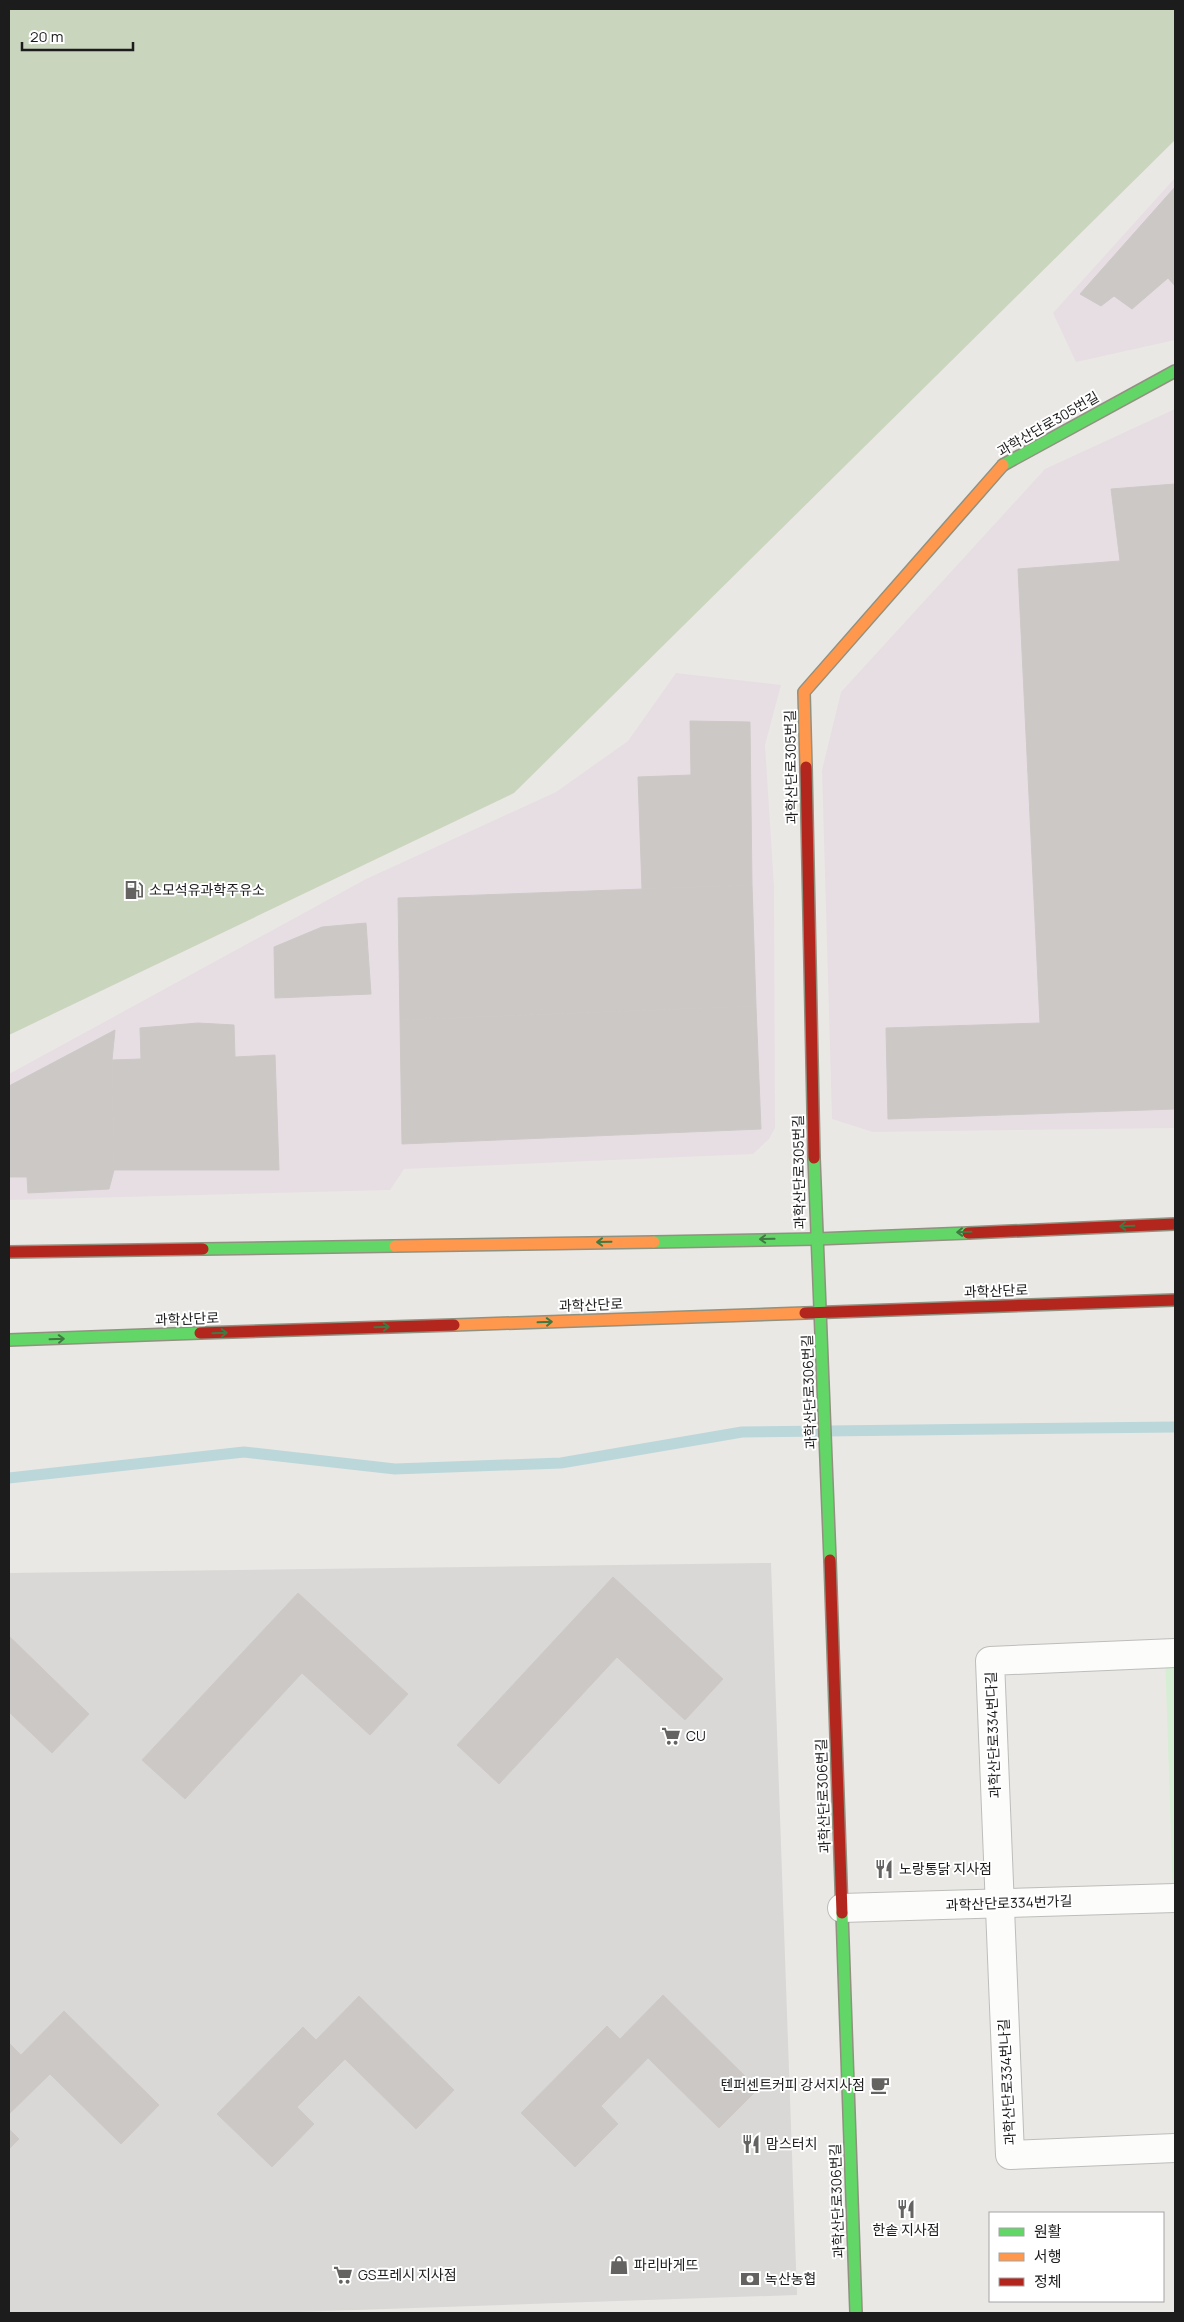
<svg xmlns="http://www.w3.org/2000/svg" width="1184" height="2322" font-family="Manrope,'Noto Sans KR',sans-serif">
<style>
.residential{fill:#d9d8d6}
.industrial{fill:#e7dee4}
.forest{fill:#c9d5bd}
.park{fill:#d6eed3}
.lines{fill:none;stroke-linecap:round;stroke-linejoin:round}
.stream{stroke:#bcd7da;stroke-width:11}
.building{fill:#cbc8c6;stroke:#cdc9c7}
.street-casing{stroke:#bdbdbb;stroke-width:30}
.fast-casing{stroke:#919180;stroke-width:14}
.slow-casing{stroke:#919180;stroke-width:14}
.jam-casing{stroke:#919180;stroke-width:14}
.street{stroke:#fcfcfb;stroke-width:28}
.fast{stroke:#63d668;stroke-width:11}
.slow{stroke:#ff974d;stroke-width:11}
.jam{stroke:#b3261e;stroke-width:11}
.oneway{stroke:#407942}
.labels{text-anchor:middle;stroke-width:4;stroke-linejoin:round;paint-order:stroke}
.street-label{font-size:14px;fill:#1c1c1c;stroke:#fff}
.poi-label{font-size:14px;fill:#1c1c1c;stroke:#fff;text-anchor:start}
</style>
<rect width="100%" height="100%" fill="#eae8e5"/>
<!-- residential -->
<polygon class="residential" points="771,1563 797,2295 268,2313 9,2313 9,1573"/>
<!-- industrial -->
<g class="industrial">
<polygon points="1175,178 1175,340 1076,362 1053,313"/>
<polygon points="1175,409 1175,1128 873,1132 832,1119 822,770 841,692 1045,469"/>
<polygon points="676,673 781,685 765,745 774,886 775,1128 769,1139 753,1154 404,1169 390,1190 9,1200 9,1074 366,879 556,792 628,741"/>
</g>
<!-- forest -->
<polygon class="forest" points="9,9 1175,9 1175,140 514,793 9,1035"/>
<!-- park -->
<polygon class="park" points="1175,1653 1175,1898 1173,1898 1165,1654"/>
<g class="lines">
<!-- stream -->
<polyline class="stream" points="9,1478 244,1452 395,1469 561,1463 742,1432 1175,1427"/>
</g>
<!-- building -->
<g class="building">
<polygon points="1175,187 1175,286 1168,278 1132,309 1114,296 1101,306 1080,294"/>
<polygon points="1175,484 1175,1109 888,1119 886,1028 1040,1023 1018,569 1120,561 1111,489"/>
<polygon points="690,721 750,722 752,885 642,889 638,777 691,775"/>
<polygon points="752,885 756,1006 400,1020 398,898"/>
<polygon points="366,923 371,994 275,998 274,947 322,927"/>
<polygon points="756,1006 761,1129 402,1144 400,1020"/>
<polygon points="198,1023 234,1025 235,1057 275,1055 279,1170 114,1170 112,1060 141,1059 140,1028"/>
<polygon points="115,1030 112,1060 114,1170 109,1189 28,1193 27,1177 9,1177 9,1086"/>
<polygon points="613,1577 723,1679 685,1720 617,1657 499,1784 457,1745"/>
<polygon points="298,1593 408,1694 370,1735 302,1673 185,1799 142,1760"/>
<polygon points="9,1636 89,1714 52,1753 9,1712"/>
<polygon points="663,1995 758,2089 719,2128 648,2058 601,2106 618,2124 575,2167 521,2113 607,2026 620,2039"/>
<polygon points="359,1996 454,2090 416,2129 345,2059 297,2107 314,2124 272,2167 217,2114 303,2027 316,2040"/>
<polygon points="64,2011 159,2105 121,2144 50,2074 9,2114 9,2043 21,2055"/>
<polygon points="9,2129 19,2139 9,2149"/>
</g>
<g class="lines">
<!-- street casing -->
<g class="street-casing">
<g id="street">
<polyline points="1175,1653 990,1661 1010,2155 1175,2148"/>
<polyline points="842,1908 1175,1898"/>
</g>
</g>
<!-- fast casing -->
<g class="fast-casing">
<g id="fast">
<polyline points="1003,465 1175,371"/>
<polyline points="814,1158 830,1560"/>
<polyline points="654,1242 816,1239 968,1233"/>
<polyline points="203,1249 395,1246"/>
<polyline points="9,1340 200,1333"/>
<polyline points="842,1913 856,2313"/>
</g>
</g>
<!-- slow casing -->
<g class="slow-casing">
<g id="slow">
<polyline points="806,767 804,692 1003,465"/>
<polyline points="395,1246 654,1242"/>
<polyline points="454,1325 805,1313"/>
</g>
</g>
<!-- jam casing -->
<g class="jam-casing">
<g id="jam">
<polyline points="806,767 814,1158"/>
<polyline points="968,1233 1175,1224"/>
<polyline points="9,1252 203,1249"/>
<polyline points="805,1313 1175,1300"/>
<polyline points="200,1333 454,1325"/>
<polyline points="830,1560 842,1913"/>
</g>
</g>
<!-- street -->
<use href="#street" class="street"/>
<!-- fast -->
<use href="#fast" class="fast"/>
<!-- slow -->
<use href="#slow" class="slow"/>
<!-- jam -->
<use href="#jam" class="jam"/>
</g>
<!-- one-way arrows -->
<defs><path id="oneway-shaft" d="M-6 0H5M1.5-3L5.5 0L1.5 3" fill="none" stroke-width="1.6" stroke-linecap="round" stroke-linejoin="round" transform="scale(1.25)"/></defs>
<g class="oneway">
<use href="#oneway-shaft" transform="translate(1127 1226) rotate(178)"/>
<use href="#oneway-shaft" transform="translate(964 1232) rotate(178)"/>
<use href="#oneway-shaft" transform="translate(767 1239) rotate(179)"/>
<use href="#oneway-shaft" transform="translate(604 1242) rotate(179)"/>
<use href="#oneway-shaft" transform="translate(545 1322) rotate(-2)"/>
<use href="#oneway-shaft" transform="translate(382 1327) rotate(-2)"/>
<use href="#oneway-shaft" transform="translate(220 1333) rotate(-2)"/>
<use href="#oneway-shaft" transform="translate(57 1339) rotate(-2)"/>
</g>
<!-- icons -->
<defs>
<g id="fuel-bare" transform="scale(1.5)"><path d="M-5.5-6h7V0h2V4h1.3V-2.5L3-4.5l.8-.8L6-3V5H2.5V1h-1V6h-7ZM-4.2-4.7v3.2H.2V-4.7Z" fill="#646362" stroke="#fff" stroke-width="2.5" paint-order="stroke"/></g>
<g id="supermarket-bare" transform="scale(1.5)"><path d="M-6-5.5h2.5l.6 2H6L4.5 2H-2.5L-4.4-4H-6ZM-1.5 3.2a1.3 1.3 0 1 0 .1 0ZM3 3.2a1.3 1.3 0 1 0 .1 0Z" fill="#646362" stroke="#fff" stroke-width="2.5" paint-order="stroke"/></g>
<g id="restaurant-bare" transform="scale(1.5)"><path d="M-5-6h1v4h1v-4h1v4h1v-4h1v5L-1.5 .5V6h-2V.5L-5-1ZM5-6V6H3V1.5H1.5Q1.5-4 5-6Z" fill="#646362" stroke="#fff" stroke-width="2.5" paint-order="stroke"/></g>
<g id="cafe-bare" transform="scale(1.5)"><path d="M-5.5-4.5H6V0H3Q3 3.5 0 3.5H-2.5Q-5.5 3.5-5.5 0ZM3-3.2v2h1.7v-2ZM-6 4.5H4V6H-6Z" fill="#646362" stroke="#fff" stroke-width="2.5" paint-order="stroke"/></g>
<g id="shop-bare" transform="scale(1.5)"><path d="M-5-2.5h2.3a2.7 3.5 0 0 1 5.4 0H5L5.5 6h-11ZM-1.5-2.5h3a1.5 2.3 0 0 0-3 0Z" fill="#646362" stroke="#fff" stroke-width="2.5" paint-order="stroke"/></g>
<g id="bank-bare" transform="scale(1.5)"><path d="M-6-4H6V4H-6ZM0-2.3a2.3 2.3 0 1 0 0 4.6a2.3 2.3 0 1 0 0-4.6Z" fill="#646362" stroke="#fff" stroke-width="2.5" paint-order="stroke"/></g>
</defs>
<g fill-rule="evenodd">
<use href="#fuel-bare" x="134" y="890"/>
<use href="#supermarket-bare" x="671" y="1736"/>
<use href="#restaurant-bare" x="884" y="1869"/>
<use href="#cafe-bare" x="880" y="2085"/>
<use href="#restaurant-bare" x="751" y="2144"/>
<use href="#restaurant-bare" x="906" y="2209"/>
<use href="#shop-bare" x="619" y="2265"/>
<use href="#supermarket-bare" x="343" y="2275"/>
<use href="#bank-bare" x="750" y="2279"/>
</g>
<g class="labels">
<!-- street labels -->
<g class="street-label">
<text transform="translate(1048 424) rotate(-30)" y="5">과학산단로305번길</text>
<text transform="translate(791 767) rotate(-91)" y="5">과학산단로305번길</text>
<text transform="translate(799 1172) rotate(-91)" y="5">과학산단로305번길</text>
<text transform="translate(996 1291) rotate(-2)" y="5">과학산단로</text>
<text transform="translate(591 1305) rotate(-2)" y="5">과학산단로</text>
<text transform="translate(187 1319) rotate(-2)" y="5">과학산단로</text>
<text transform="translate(809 1392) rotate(-92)" y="5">과학산단로306번길</text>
<text transform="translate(993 1735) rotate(-92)" y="5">과학산단로334번다길</text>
<text transform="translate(823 1796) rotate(-92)" y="5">과학산단로306번길</text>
<text transform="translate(1009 1903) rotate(-2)" y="5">과학산단로334번가길</text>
<text transform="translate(1007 2082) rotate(-93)" y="5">과학산단로334번나길</text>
<text transform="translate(837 2201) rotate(-92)" y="5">과학산단로306번길</text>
</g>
<!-- poi labels -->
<g class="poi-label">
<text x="149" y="895">소모석유과학주유소</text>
<text x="686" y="1741">CU</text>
<text x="899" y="1874">노랑통닭 지사점</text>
<text x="865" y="2090" text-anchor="end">텐퍼센트커피 강서지사점</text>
<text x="766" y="2149">맘스터치</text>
<text x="906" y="2235" text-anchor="middle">한솥 지사점</text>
<text x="634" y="2270">파리바게뜨</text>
<text x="358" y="2280">GS프레시 지사점</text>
<text x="765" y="2284">녹산농협</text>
</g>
</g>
<!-- border -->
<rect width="1184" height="2322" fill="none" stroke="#1c1c1c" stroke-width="20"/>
<!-- legend -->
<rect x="989" y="2212" width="175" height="90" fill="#ffffff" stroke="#a4a4a4"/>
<rect x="999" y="2228" width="25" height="8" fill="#63d668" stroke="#a4a4a4"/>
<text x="1034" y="2237" font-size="15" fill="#1c1c1c">원활</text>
<rect x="999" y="2253" width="25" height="8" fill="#ff974d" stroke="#a4a4a4"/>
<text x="1034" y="2262" font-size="15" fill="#1c1c1c">서행</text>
<rect x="999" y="2278" width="25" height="8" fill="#b3261e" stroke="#a4a4a4"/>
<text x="1034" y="2287" font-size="15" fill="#1c1c1c">정체</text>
<!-- scale -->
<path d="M22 42v8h111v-8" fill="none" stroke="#1c1c1c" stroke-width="2.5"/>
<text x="30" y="42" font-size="15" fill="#1c1c1c" stroke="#ffffff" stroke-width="4" paint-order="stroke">20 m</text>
</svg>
